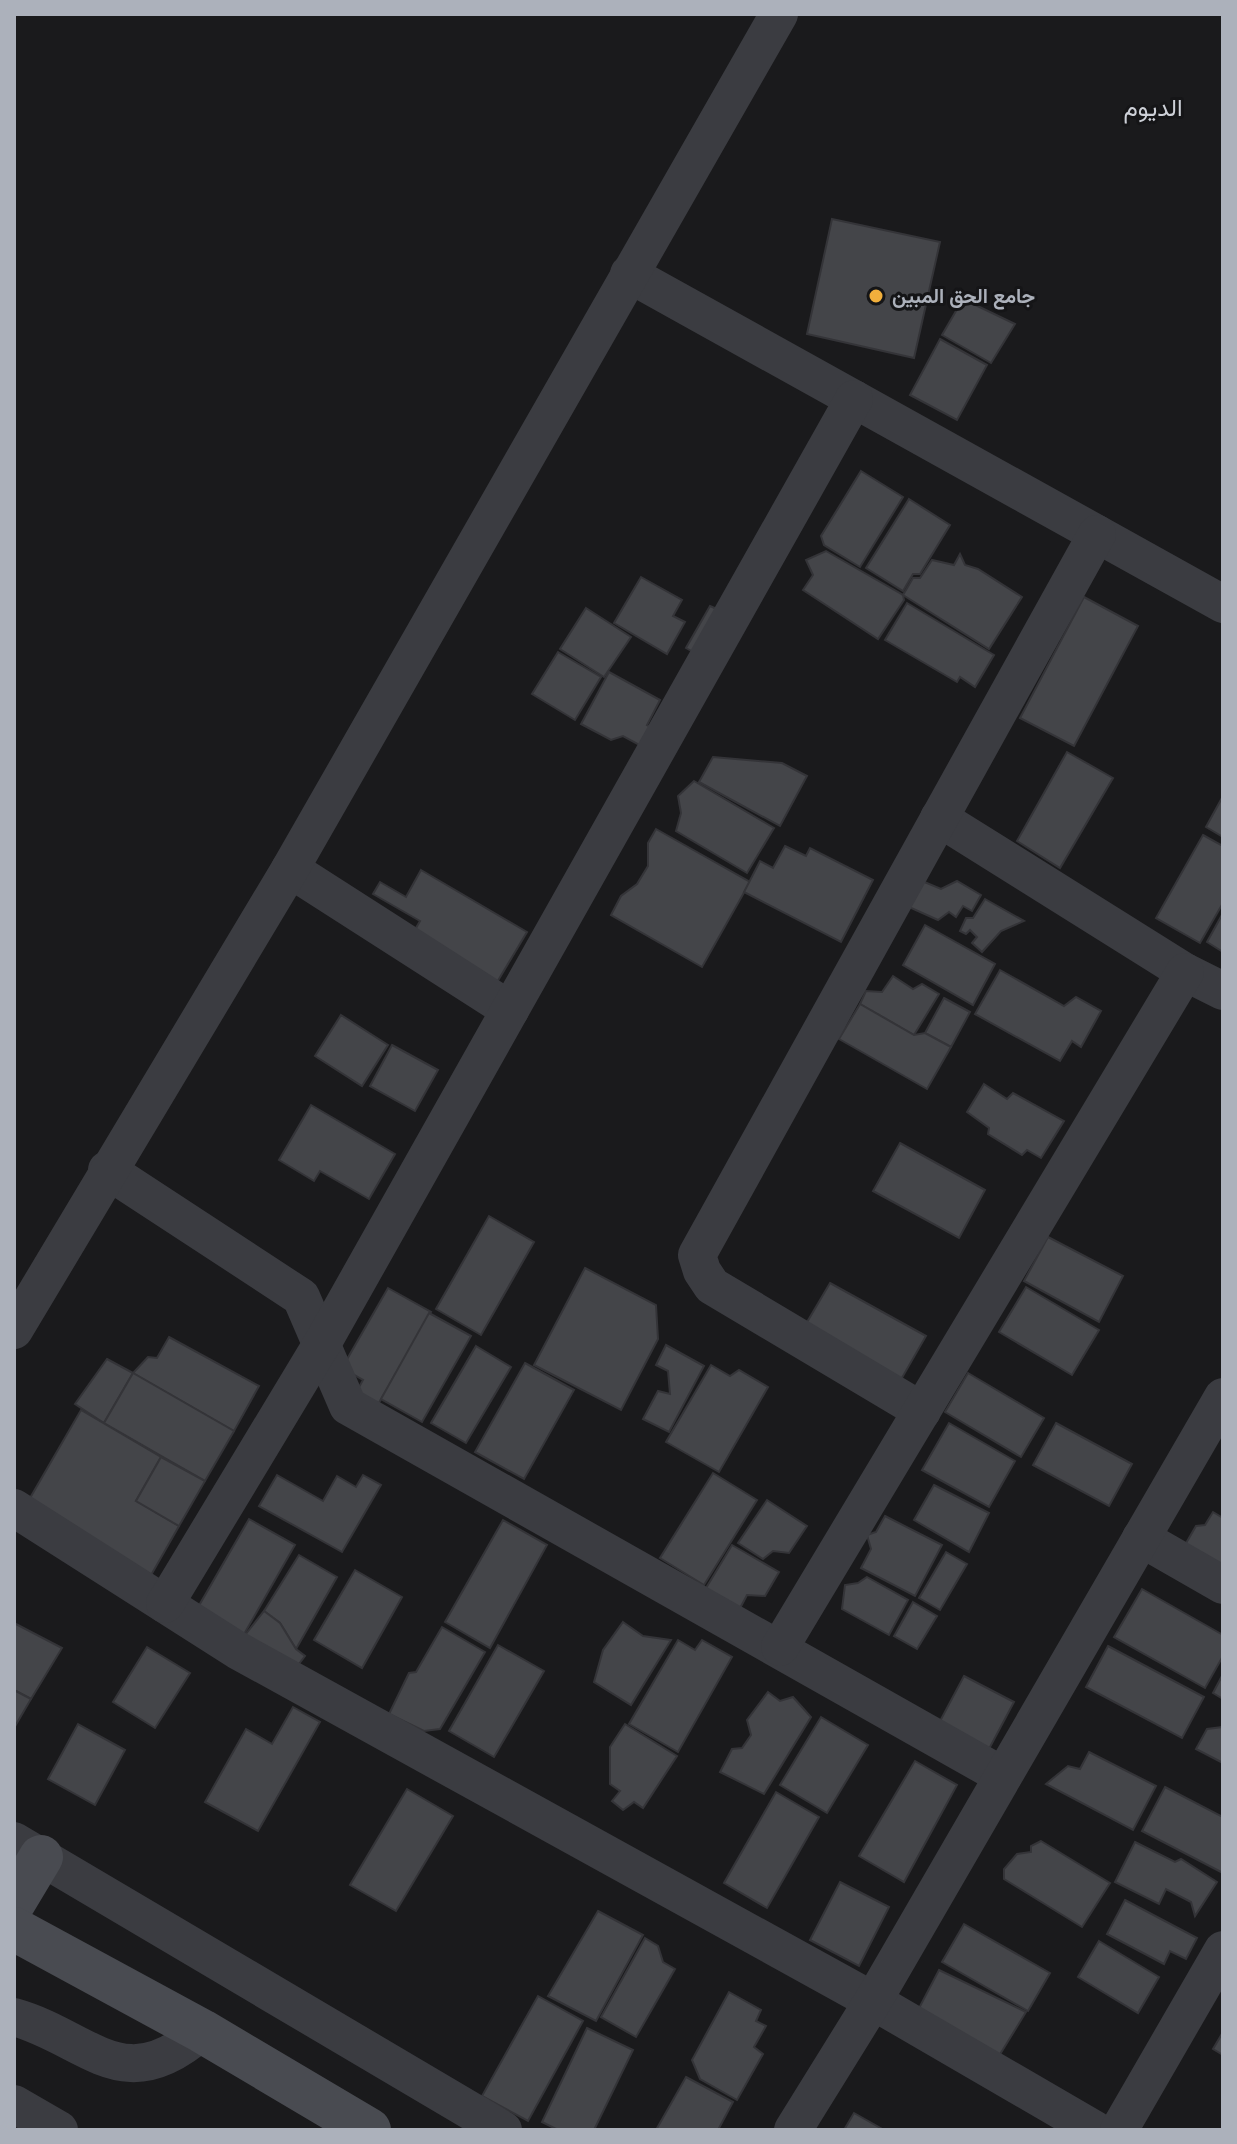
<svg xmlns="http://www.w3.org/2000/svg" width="1237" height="2144" font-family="'Golos Text',Vazirmatn,sans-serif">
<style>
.building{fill:#444549;stroke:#343438;stroke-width:2}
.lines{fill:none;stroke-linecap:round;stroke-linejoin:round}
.street{stroke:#3b3c41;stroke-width:38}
.secondary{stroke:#494b51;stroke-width:44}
.poi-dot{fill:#f1af3c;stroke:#151517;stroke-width:3}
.labels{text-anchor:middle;stroke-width:6;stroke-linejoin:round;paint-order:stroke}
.poi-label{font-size:20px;font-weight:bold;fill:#acb1bb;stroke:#151517;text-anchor:start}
.quarter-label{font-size:24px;fill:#cdd0d7;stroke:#151517}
</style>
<rect width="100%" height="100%" fill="#1a1a1c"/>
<!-- building -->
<g class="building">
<polygon points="832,219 940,242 914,358 807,334"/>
<polygon points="963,299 1015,324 991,363 942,335"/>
<polygon points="940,339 987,365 957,420 910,395"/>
<polygon points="861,471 903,497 860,567 824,545 821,536"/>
<polygon points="909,499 950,525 920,574 913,574 903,591 866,568"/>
<polygon points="826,551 903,595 904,600 878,639 803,590 813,575 806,560"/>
<polygon points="960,554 965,565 978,569 1022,597 989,649 903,595 913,578 920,578 932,560 954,565"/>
<polygon points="641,577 682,600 673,616 685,622 667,654 614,623"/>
<polygon points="1084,597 1138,626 1074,746 1020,718"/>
<polygon points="907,603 994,655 975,687 960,677 957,682 885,640"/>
<polygon points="710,606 726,613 700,656 686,648"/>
<polygon points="586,608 631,637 604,677 560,649"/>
<polygon points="558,652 601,677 575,720 532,694"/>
<polygon points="609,672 660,700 647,725 654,729 643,747 623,736 611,740 581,724"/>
<polygon points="1067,752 1113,778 1060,868 1017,841"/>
<polygon points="713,757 782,763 807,776 780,826 699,782"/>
<polygon points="694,781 774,828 747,873 676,831 681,813 678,796"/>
<polygon points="1223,796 1223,837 1206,827"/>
<polygon points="656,829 750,882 702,967 611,915 621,896 637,884 648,866 648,843"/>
<polygon points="1203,835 1223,846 1223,903 1200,943 1156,918"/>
<polygon points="785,846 806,856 810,848 873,880 841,942 744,892 760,861 773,868"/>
<polygon points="421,870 527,932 493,989 409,940 420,921 373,894 380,882 406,897"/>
<polygon points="922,881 941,889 957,881 981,895 972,911 963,906 956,917 949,912 938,920 909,907"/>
<polygon points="985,899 1024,921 1001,931 982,952 972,943 977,937 970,930 966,934 960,931 966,918 973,918"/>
<polygon points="1223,913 1223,952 1207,942"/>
<polygon points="925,925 995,964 973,1005 903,965"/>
<polygon points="1000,970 1064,1006 1076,997 1101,1011 1081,1047 1072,1041 1060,1061 975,1014"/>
<polygon points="893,976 913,989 922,984 939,994 914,1035 860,1004 866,991 882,992"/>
<polygon points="944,998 970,1012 951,1047 925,1033"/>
<polygon points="860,1004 914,1035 925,1033 951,1047 927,1089 839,1039"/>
<polygon points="341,1015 388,1045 362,1086 315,1056"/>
<polygon points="392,1045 438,1070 415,1111 370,1086"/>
<polygon points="984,1084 1007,1099 1013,1093 1064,1121 1041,1158 1027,1150 1022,1155 988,1134 989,1128 967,1112"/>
<polygon points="311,1105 395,1154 369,1199 320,1171 314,1181 279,1160"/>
<polygon points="900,1143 985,1190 959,1238 873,1191"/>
<polygon points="489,1216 534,1242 481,1335 436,1309"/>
<polygon points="1048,1237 1123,1276 1099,1322 1024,1281"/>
<polygon points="585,1268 656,1305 658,1339 621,1410 534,1365"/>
<polygon points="830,1283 926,1336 899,1383 803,1329"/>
<polygon points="1026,1287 1099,1330 1072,1375 999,1332"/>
<polygon points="388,1288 431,1312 376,1408 354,1396 363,1380 342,1368"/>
<polygon points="429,1313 471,1336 422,1422 381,1399"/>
<polygon points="169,1337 259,1386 234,1431 133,1373 148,1357 157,1358"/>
<polygon points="666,1345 704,1366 669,1432 643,1419 658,1391 670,1394 668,1371 656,1365"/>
<polygon points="476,1346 511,1367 466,1443 431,1423"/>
<polygon points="107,1359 133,1373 104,1423 75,1404"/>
<polygon points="525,1363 574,1390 524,1479 475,1452"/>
<polygon points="711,1365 730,1376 739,1370 768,1387 719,1472 666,1442"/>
<polygon points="133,1373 234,1431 205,1481 104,1423"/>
<polygon points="968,1373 1044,1418 1021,1457 945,1412"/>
<polygon points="81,1410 161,1457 136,1501 179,1526 150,1577 26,1505"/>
<polygon points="949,1423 1015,1461 989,1507 922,1470"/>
<polygon points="1056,1423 1132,1464 1109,1506 1033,1465"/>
<polygon points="161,1457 205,1481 179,1526 136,1501"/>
<polygon points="713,1473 757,1500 704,1585 660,1558"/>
<polygon points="277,1475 323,1501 337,1476 356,1487 363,1475 381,1485 342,1552 259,1506"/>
<polygon points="934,1485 989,1513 969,1552 914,1520"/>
<polygon points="767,1500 807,1526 789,1553 773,1551 763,1559 738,1543"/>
<polygon points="1213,1512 1223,1518 1223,1569 1185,1545 1196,1526 1205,1525"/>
<polygon points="885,1516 942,1545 915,1596 861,1568 871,1549 867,1535 876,1532"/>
<polygon points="249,1519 295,1545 243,1636 197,1609"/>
<polygon points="503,1520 547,1545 490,1648 445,1622"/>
<polygon points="732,1545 779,1572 765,1596 747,1595 737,1614 703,1593"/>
<polygon points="946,1552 967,1564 940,1610 919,1598"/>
<polygon points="299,1555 337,1577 296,1649 280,1623 264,1611"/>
<polygon points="355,1570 402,1597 362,1668 314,1640"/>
<polygon points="867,1577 908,1600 889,1635 842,1609 845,1585 858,1583"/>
<polygon points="1142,1589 1223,1635 1223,1656 1205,1688 1114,1637"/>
<polygon points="913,1602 937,1616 917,1649 894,1636"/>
<polygon points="264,1611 280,1623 296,1649 305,1656 289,1677 241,1640"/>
<polygon points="623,1622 643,1636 671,1640 631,1705 594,1682 603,1650"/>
<polygon points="14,1623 62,1648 31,1699 14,1690"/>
<polygon points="442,1627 485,1652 440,1729 424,1731 389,1714 409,1673 416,1672"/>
<polygon points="678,1640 695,1650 702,1640 732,1657 678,1752 629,1724"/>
<polygon points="498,1645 544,1671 494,1757 449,1731"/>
<polygon points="1108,1646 1204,1697 1182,1738 1086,1687"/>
<polygon points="147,1647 190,1673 155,1728 113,1702"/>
<polygon points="1223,1674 1223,1699 1213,1693"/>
<polygon points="964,1676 1014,1702 989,1749 939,1723"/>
<polygon points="14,1690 31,1699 14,1728"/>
<polygon points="768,1692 780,1701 793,1697 811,1717 764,1794 720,1772 732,1749 742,1748 751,1735 747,1720"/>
<polygon points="293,1707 320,1722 258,1831 205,1802 246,1729 272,1744"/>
<polygon points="821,1717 868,1745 827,1813 780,1785"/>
<polygon points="78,1724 125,1750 95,1805 48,1779"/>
<polygon points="625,1724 677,1756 643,1808 634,1802 623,1810 612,1801 620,1791 610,1784 610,1747"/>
<polygon points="1223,1727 1223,1763 1196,1749 1207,1729"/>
<polygon points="1089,1752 1156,1786 1133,1830 1046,1784 1068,1766 1080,1769"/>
<polygon points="915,1761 957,1785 904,1882 859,1856"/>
<polygon points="1165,1787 1223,1817 1223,1873 1142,1831"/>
<polygon points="407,1789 453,1816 396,1911 350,1885"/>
<polygon points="776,1792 819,1817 767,1908 724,1883"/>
<polygon points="1041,1841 1110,1883 1082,1927 1004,1879 1004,1869 1017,1854 1031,1852 1031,1846"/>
<polygon points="1135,1842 1175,1862 1181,1859 1217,1882 1195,1916 1191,1902 1166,1889 1159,1904 1115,1882"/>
<polygon points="840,1882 889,1907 859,1966 810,1940"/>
<polygon points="1125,1900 1197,1938 1186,1959 1170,1951 1164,1964 1107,1934"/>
<polygon points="598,1911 643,1935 596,2021 548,1996"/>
<polygon points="964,1924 1050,1973 1028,2011 942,1962"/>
<polygon points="645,1938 658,1946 663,1962 675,1969 636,2037 601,2017"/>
<polygon points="1099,1941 1159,1977 1138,2013 1078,1977"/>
<polygon points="939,1970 1026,2012 999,2056 918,2010"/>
<polygon points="729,1992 761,2010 756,2021 766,2026 754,2047 763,2054 737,2100 700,2079 692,2060"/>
<polygon points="538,1996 583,2021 528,2121 482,2096"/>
<polygon points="587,2028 633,2050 594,2130 558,2130 542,2122"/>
<polygon points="1223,2032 1223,2055 1213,2049"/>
<polygon points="686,2077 733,2102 718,2130 656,2130"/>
<polygon points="854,2113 884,2130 844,2130"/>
</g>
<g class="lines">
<!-- street -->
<g class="street">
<polyline points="629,274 1223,604"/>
<polyline points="939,818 1185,972 1223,991"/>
<polyline points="290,869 510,1010"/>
<polyline points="107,1170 301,1297 348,1406 1003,1776"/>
<polyline points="14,1330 290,869 779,14"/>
<polyline points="922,1411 712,1286 702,1271 697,1255 1097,534"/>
<polyline points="14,1508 237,1650 873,2001 1095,2130"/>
<polyline points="1141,1538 1223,1585"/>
<polyline points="165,1604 323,1342 854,399"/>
<polyline points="780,1647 1185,972"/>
<polyline points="14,1841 503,2130"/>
<path d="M14,2017C89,2038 123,2101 202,2031"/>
<polyline points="14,2104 59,2130"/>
<polyline points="793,2130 873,2001 1223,1397"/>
<polyline points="1119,2130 1223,1950"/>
</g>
<!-- secondary -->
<g class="secondary">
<polyline points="14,1902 41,1857"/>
<polyline points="14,1929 202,2031 369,2130"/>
</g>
</g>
<!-- markers -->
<circle class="poi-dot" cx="876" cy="296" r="8"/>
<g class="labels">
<!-- poi labels -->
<g class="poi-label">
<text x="892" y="303">جامع الحق المبين</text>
</g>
<!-- quarter labels -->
<g class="quarter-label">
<text x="1153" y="116">الديوم</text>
</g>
</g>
<!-- border -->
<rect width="1237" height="2144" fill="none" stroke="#acb1bb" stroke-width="32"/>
</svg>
